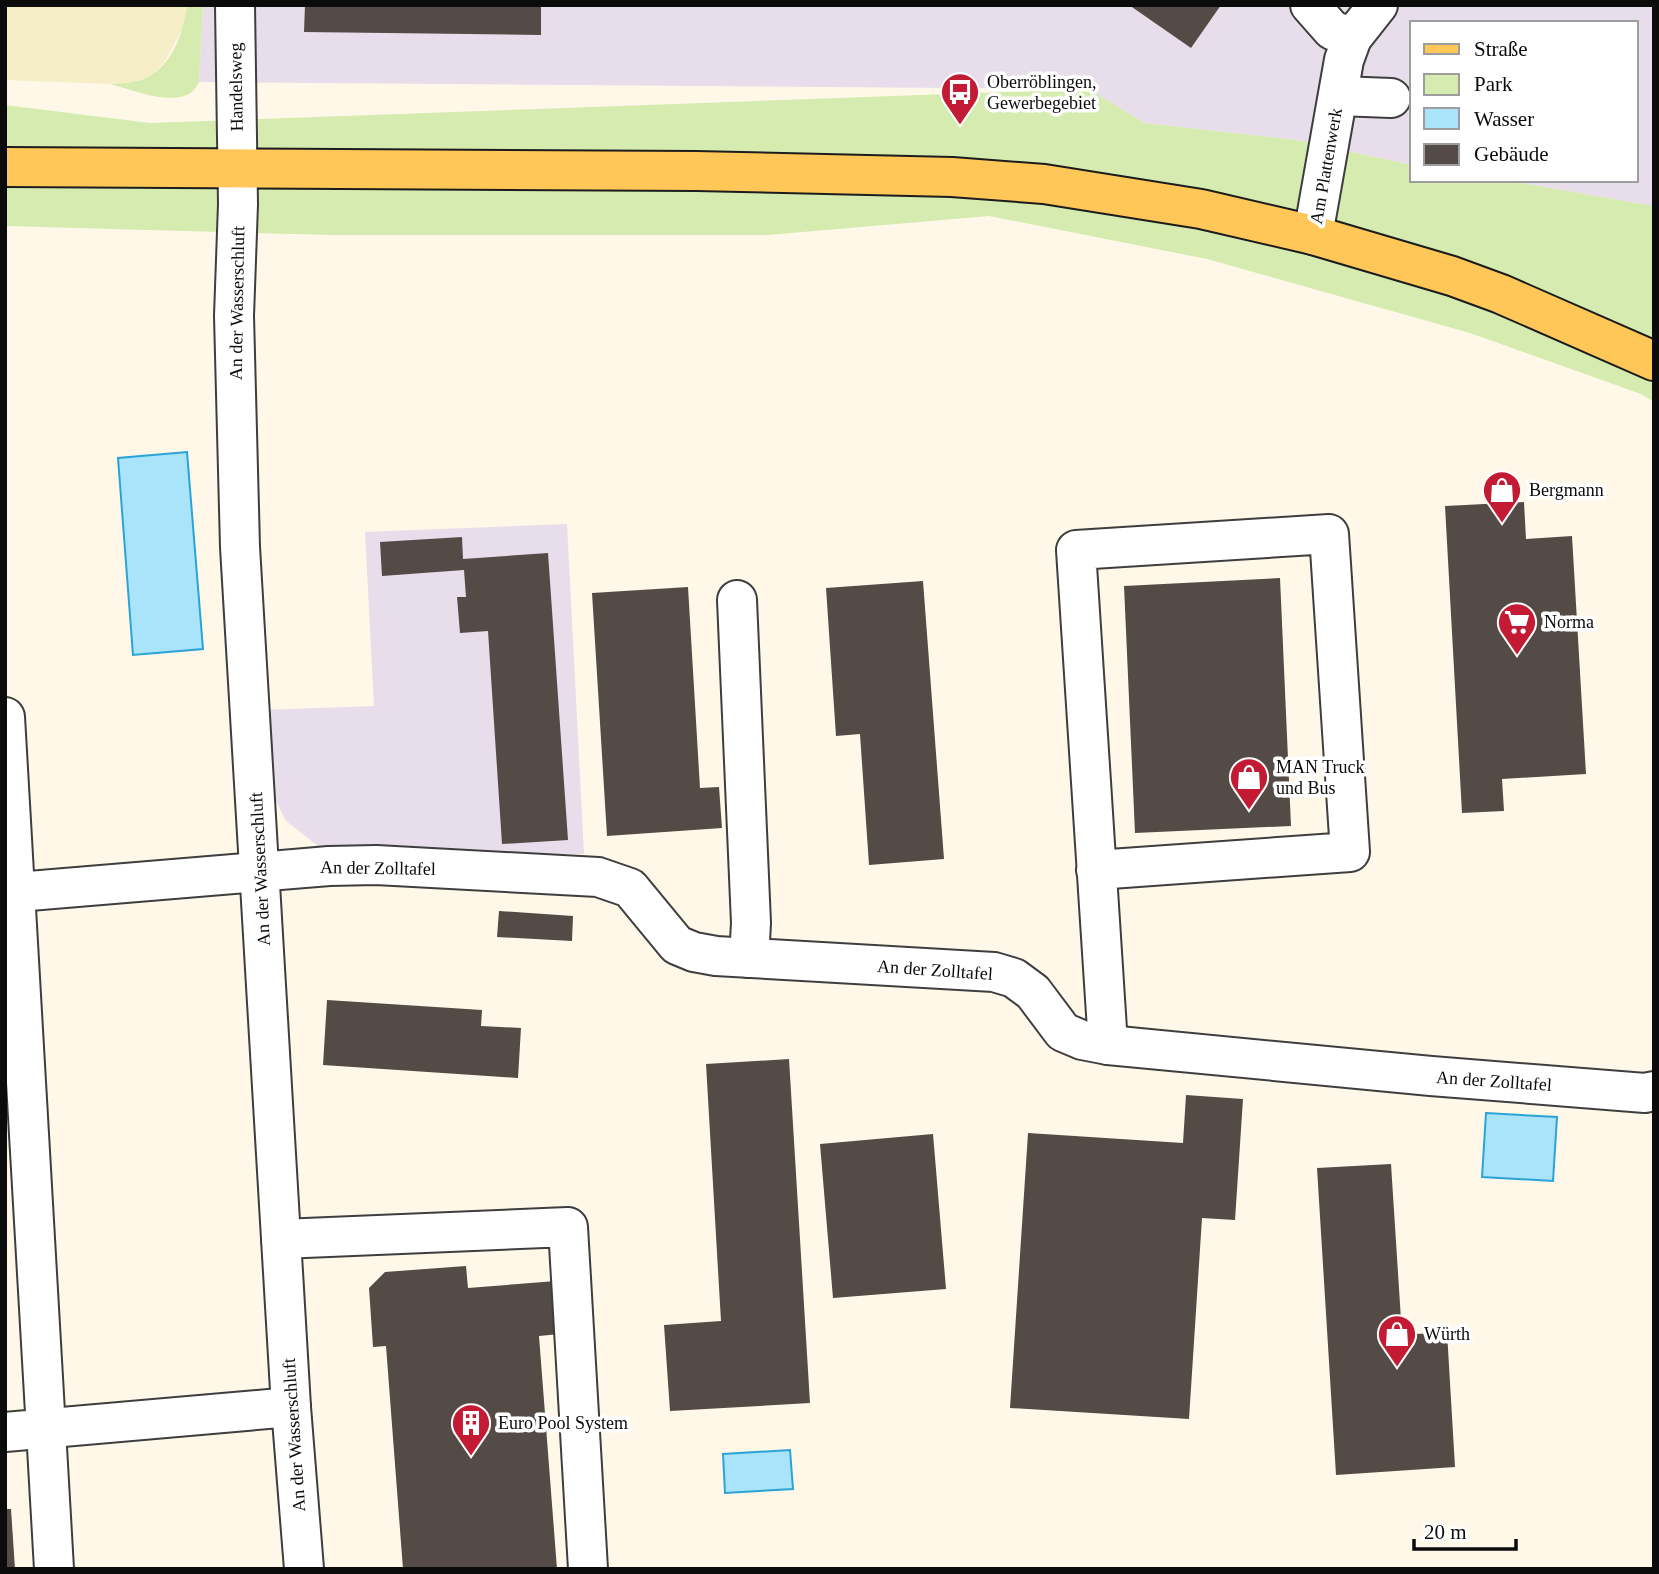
<svg xmlns="http://www.w3.org/2000/svg" width="1659" height="1574" font-family="Georgia,serif">
<style>
.industrial{fill:#e8ddeb}
.farmland{fill:#f6eec7}
.green{fill:#d5ebb0}
.water{fill:#a9e4fa;stroke:#2ba3d6;stroke-width:2}
.building{fill:#544a46}
.lines{fill:none;stroke-linecap:round;stroke-linejoin:round}
.minor-casing{stroke:#3e3e3e;stroke-width:42}
.major-casing{stroke:#1c1c1c;stroke-width:42}
.minor{stroke:#fff;stroke-width:38}
.major{stroke:#ffc658;stroke-width:38}
.labels{text-anchor:middle;stroke-width:7;stroke-linejoin:round;paint-order:stroke}
.poi-label{font-size:18px;fill:#0b0b0b;stroke:#fff;text-anchor:start}
.street-label{font-size:18px;fill:#0b0b0b;stroke:#fff}
</style>
<rect width="100%" height="100%" fill="#fff8e8"/>
<!-- industrial -->
<g class="industrial">
<polygon points="203,5 1654,5 1654,206 1503,180 1636,180 1636,23 1412,23 1412,165 1296,140 1144,123 1089,89 199,82"/>
<polygon points="567,524 584,854 381,852 318,846 286,821 269,787 262,710 374,706 365,532"/>
</g>
<!-- farmland -->
<polygon class="farmland" points="5,5 187,5 184,26 164,63 150,77 133,82 110,84 5,80"/>
<!-- green -->
<g class="green">
<path d="M187,5H203L199,82C187,113 134,90 110,84C123,83 137,83 148,77C173,64 184,31 187,5Z"/>
<polygon points="1089,89 1144,123 1296,140 1412,165 1412,180 1503,180 1654,206 1654,402 1641,394 1470,333 1207,259 989,216 768,235 330,235 5,226 5,105 150,123"/>
</g>
<!-- water -->
<g class="water">
<polygon points="187,452 203,649 133,655 118,458"/>
<polygon points="1486,1113 1557,1117 1553,1181 1482,1177"/>
<polygon points="790,1450 793,1489 725,1493 723,1454"/>
</g>
<!-- building -->
<g class="building">
<polygon points="305,5 541,5 541,35 304,32"/>
<polygon points="1129,5 1221,5 1191,48"/>
<polygon points="1524,502 1526,539 1572,536 1586,774 1502,779 1504,811 1462,813 1445,506"/>
<polygon points="462,537 463,559 548,553 568,840 502,844 488,631 460,633 457,597 466,597 464,570 382,576 380,542"/>
<polygon points="1280,578 1291,826 1135,833 1124,586"/>
<polygon points="923,581 944,859 869,865 860,734 836,736 826,588"/>
<polygon points="688,587 700,788 719,787 722,828 607,836 592,593"/>
<polygon points="499,911 573,916 572,941 497,937"/>
<polygon points="327,1000 482,1010 481,1026 521,1028 518,1078 323,1065"/>
<polygon points="789,1059 810,1403 670,1411 664,1325 721,1321 706,1064"/>
<polygon points="1186,1095 1243,1099 1235,1220 1202,1218 1189,1419 1010,1408 1028,1133 1183,1143"/>
<polygon points="933,1134 946,1289 833,1298 820,1144"/>
<polygon points="1391,1164 1402,1335 1447,1332 1455,1467 1336,1475 1317,1168"/>
<polygon points="466,1266 468,1288 556,1281 560,1334 539,1336 557,1569 403,1569 386,1346 373,1347 369,1288 385,1272"/>
<polygon points="5,1509 11,1509 15,1569 5,1569"/>
</g>
<g class="lines">
<!-- minor casing -->
<g class="minor-casing">
<g id="minor">
<polyline points="235,5 238,204 234,316 240,547 291,1407 304,1569"/>
<polyline points="1310,5 1332,30 1352,38"/>
<polyline points="1339,96 1391,98"/>
<polyline points="1313,235 1344,60 1352,38 1378,5"/>
<polyline points="737,600 751,923 749,958"/>
<polyline points="5,717 54,1569"/>
<polyline points="1096,870 1350,852 1329,534 1076,550 1108,1045"/>
<polyline points="5,893 329,866 376,865 598,877 630,888 677,945 694,952 716,956 994,972 1014,978 1033,992 1063,1032 1082,1040 1108,1045 1431,1076 1645,1093 1654,1091"/>
<polyline points="281,1239 568,1227 588,1569"/>
<polyline points="5,1432 291,1407"/>
</g>
</g>
<!-- major casing -->
<g class="major-casing">
<polyline id="major" points="5,167 696,171 952,177 1044,184 1201,209 1313,235 1452,276 1501,294 1654,361"/>
</g>
<!-- minor -->
<use href="#minor" class="minor"/>
<!-- major -->
<use href="#major" class="major"/>
</g>
<!-- icons -->
<defs>
<g id="bus-pin" transform="scale(2.0125)"><path d="M0 17L-7.5 6A9.5 9.5 0 1 1 7.5 6Z" fill="#c31b33" stroke="#fff"/><path d="M-5-6H5V4H4V6H2V4H-2V6H-4V4H-5ZM-3.5-4V0h7V-4ZM-3.5 1.2v1.5H-2V1.2ZM2 1.2v1.5H3.5V1.2Z" fill="#fff"/></g>
<g id="shop-pin" transform="scale(2.0125)"><path d="M0 17L-7.5 6A9.5 9.5 0 1 1 7.5 6Z" fill="#c31b33" stroke="#fff"/><path d="M-5-2.5h2.3a2.7 3.5 0 0 1 5.4 0H5L5.5 6h-11ZM-1.5-2.5h3a1.5 2.3 0 0 0-3 0Z" fill="#fff"/></g>
<g id="supermarket-pin" transform="scale(2.0125)"><path d="M0 17L-7.5 6A9.5 9.5 0 1 1 7.5 6Z" fill="#c31b33" stroke="#fff"/><path d="M-6-5.5h2.5l.6 2H6L4.5 2H-2.5L-4.4-4H-6ZM-1.5 3.2a1.3 1.3 0 1 0 .1 0ZM3 3.2a1.3 1.3 0 1 0 .1 0Z" fill="#fff"/></g>
<g id="building-pin" transform="scale(2.0125)"><path d="M0 17L-7.5 6A9.5 9.5 0 1 1 7.5 6Z" fill="#c31b33" stroke="#fff"/><path d="M-4-6H4V6H1V3H-1V6H-4ZM-2.5-4.3h1.7v1.8h-1.7ZM.8-4.3h1.7v1.8H.8ZM-2.5-1h1.7V.8h-1.7ZM.8-1h1.7V.8H.8Z" fill="#fff"/></g>
</defs>
<g fill-rule="evenodd">
<use href="#bus-pin" x="960" y="92"/>
<use href="#shop-pin" x="1502" y="490"/>
<use href="#supermarket-pin" x="1517" y="622"/>
<use href="#shop-pin" x="1249" y="777"/>
<use href="#shop-pin" x="1397" y="1334"/>
<use href="#building-pin" x="471" y="1423"/>
</g>
<g class="labels">
<!-- poi labels -->
<g class="poi-label">
<text x="987" y="88">Oberröblingen,<tspan x="987" dy="21">Gewerbegebiet</tspan></text>
<text x="1529" y="496">Bergmann</text>
<text x="1544" y="628">Norma</text>
<text x="1276" y="773">MAN Truck<tspan x="1276" dy="21">und Bus</tspan></text>
<text x="1424" y="1340">Würth</text>
<text x="498" y="1429">Euro Pool System</text>
</g>
<!-- street labels -->
<g class="street-label">
<text transform="translate(236 87) rotate(-91)" y="6">Handelsweg</text>
<text transform="translate(1326 166) rotate(-80)" y="6">Am Plattenwerk</text>
<text transform="translate(237 303) rotate(-89)" y="6">An der Wasserschluft</text>
<text transform="translate(378 868) rotate(1)" y="6">An der Zolltafel</text>
<text transform="translate(260 869) rotate(-93)" y="6">An der Wasserschluft</text>
<text transform="translate(935 970) rotate(4)" y="6">An der Zolltafel</text>
<text transform="translate(1494 1081) rotate(4)" y="6">An der Zolltafel</text>
<text transform="translate(294 1435) rotate(-94)" y="6">An der Wasserschluft</text>
</g>
</g>
<!-- border -->
<rect width="1659" height="1574" fill="none" stroke="#0b0b0b" stroke-width="14"/>
<!-- legend -->
<rect x="1410" y="21" width="228" height="161" fill="#ffffff" stroke="#9d9d9d" stroke-width="2"/>
<rect x="1424" y="44" width="35" height="10" fill="#ffc658" stroke="#9d9d9d" stroke-width="2"/>
<text x="1474" y="56" font-size="21" fill="#0b0b0b">Straße</text>
<rect x="1424" y="74" width="35" height="21" fill="#d5ebb0" stroke="#9d9d9d" stroke-width="2"/>
<text x="1474" y="91" font-size="21" fill="#0b0b0b">Park</text>
<rect x="1424" y="108" width="35" height="21" fill="#a9e4fa" stroke="#9d9d9d" stroke-width="2"/>
<text x="1474" y="126" font-size="21" fill="#0b0b0b">Wasser</text>
<rect x="1424" y="144" width="35" height="21" fill="#544a46" stroke="#9d9d9d" stroke-width="2"/>
<text x="1474" y="161" font-size="21" fill="#0b0b0b">Gebäude</text>
<!-- scale -->
<path d="M1414 1539v10h102v-10" fill="none" stroke="#0b0b0b" stroke-width="3.5"/>
<text x="1424" y="1539" font-size="21" fill="#0b0b0b" stroke="#ffffff" stroke-width="5" paint-order="stroke">20 m</text>
</svg>
